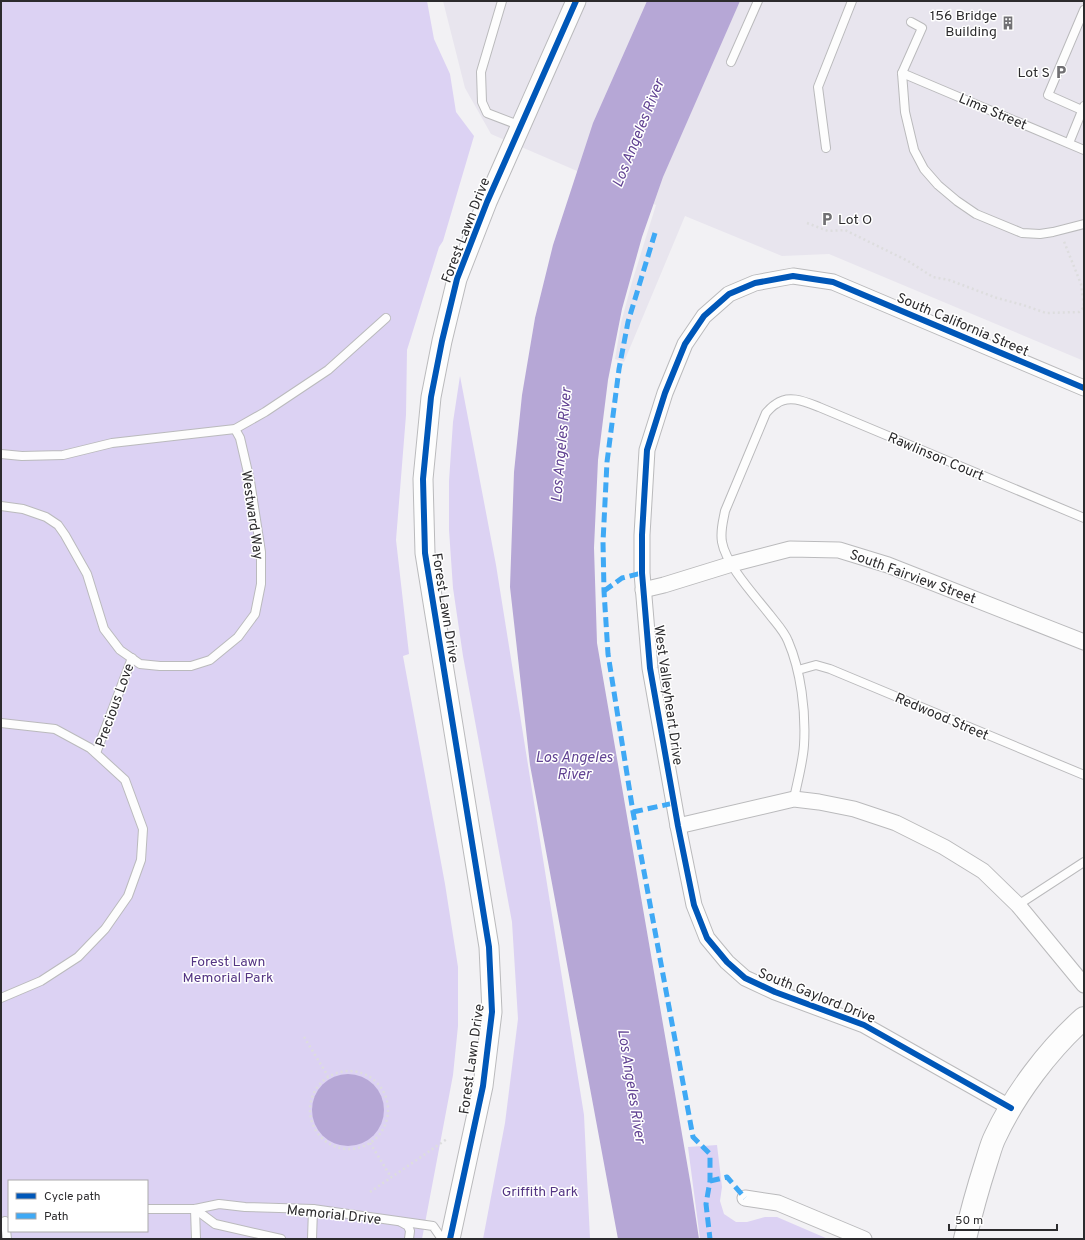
<svg xmlns="http://www.w3.org/2000/svg" width="1085" height="1240" font-family="Overpass,sans-serif">
<style>
.built{fill:#e8e5ee}
.green{fill:#dcd2f3;fill-rule:evenodd}
.water{fill:#b6a7d6}
.lines{fill:none;stroke-linecap:round;stroke-linejoin:round}
.service-casing{stroke:#bababc;stroke-width:10}
.minor-casing{stroke:#bababc;stroke-width:17}
.tertiary-casing{stroke:#bababc;stroke-width:21}
.secondary-casing{stroke:#bababc;stroke-width:24}
.path{stroke:#ddddde;stroke-width:2.5;stroke-dasharray:2 3;stroke-linecap:butt}
.service{stroke:#fdfdfd;stroke-width:8}
.minor{stroke:#fdfdfd;stroke-width:15}
.tertiary{stroke:#fdfdfd;stroke-width:19}
.secondary{stroke:#fdfdfd;stroke-width:22}
.quiet{stroke:#3fa9f5;stroke-width:5;stroke-dasharray:10 5;stroke-linecap:butt}
.cycleway-casing{stroke:#fff;stroke-width:8}
.cycleway{stroke:#0057b8;stroke-width:6}
.labels{text-anchor:middle;stroke-width:3;stroke-linejoin:round;paint-order:stroke}
.poi-label{font-size:14px;fill:#2c2b2d;stroke:#fff;text-anchor:end}
.street-label{font-size:14px;fill:#2c2b2d;stroke:#fff}
.park-label{font-size:14px;fill:#543583;stroke:#fff}
.water-label{font-size:15px;font-style:italic;fill:#624393;stroke:#fff}
</style>
<rect width="100%" height="100%" fill="#f2f1f4"/>
<!-- built -->
<polygon class="built" points="443,1 1084,1 1084,361 829,254 782,256 685,216 624,362 615,359 621,323 632,282 656,205 491,134 465,88"/>
<!-- green -->
<g class="green">
<path d="M1,1H427L434,39L450,74L456,112L474,136L443,241L439,247L407,350L406,415L396,540L409,654L403,656L445,884L458,967V1026L453,1075L422,1239H1ZM9,1181H147V1231H9Z"/>
<polygon points="460,376 496,565 584,1115 590,1239 483,1239 505,1123 518,1019 512,922 463,656 453,588 449,530 449,481 453,422"/>
<polygon points="717,1145 722,1187 720,1201 724,1214 736,1222 747,1222 765,1217 777,1217 828,1239 700,1239 688,1147"/>
</g>
<!-- water -->
<g class="water">
<polygon points="647,1 740,1 663,177 642,237 622,309 608,380 598,460 594,548 597,643 691,1186 699,1239 618,1239 530,765 510,587 514,472 522,395 535,318 553,245 593,123"/>
<circle cx="348" cy="1110" r="36"/>
</g>
<g class="lines">
<!-- service casing -->
<g class="service-casing">
<g id="service">
<polyline points="502,1 481,72 482,102 487,113 521,126"/>
<polyline points="1084,10 1048,95 1084,111"/>
<polyline points="911,22 922,28 902,73 905,112 914,150 924,169 938,185 957,201 976,214 1022,233 1040,234 1053,232 1084,224"/>
<polyline points="731,62 758,1"/>
<polyline points="902,73 1084,150"/>
<polyline points="1069,143 1084,106"/>
<polyline points="826,148 818,87 852,1"/>
<polyline points="1,454 22,456 63,455 112,443 235,429 265,412 328,370 386,318"/>
<polyline points="1,506 23,509 46,517 58,525 65,535 87,574 104,629 120,650 140,664 160,666 191,666 210,660 238,637 255,614 261,584 261,552 250,481 240,438 235,429"/>
<polyline points="798,670 816,665 830,669 1084,775"/>
<polyline points="1,723 55,729 90,748 125,780 143,829 141,860 128,896 105,929 78,957 41,981 1,998"/>
<polyline points="96,753 132,658"/>
<path d="M794,799C797,783 803,762 804,745C806,712 801,671 788,641C784,631 776,623 770,615C756,597 726,565 722,542C720,531 723,522 725,511L766,413C769,410 772,406 776,404C789,394 806,402 819,407L1084,518"/>
<polyline points="1018,905 1084,862"/>
<polyline points="147,1209 195,1209 219,1204 245,1207 313,1209 433,1226 442,1239"/>
<polyline points="195,1209 215,1224 281,1239"/>
<polyline points="195,1209 196,1239"/>
<polyline points="5,1221 7,1239"/>
<polyline points="401,1222 408,1226 410,1231 409,1239"/>
<polyline points="312,1239 313,1209"/>
</g>
</g>
<!-- minor casing -->
<g class="minor-casing">
<g id="minor">
<polyline points="643,590 664,585 732,564 790,549 839,550 888,565 1084,642"/>
<polyline points="678,826 794,799 819,802 854,809 896,823 944,847 983,871 1018,905 1084,985"/>
<polyline points="1011,1108 864,1025 775,992 745,978 727,962 707,938 694,905 678,826 650,668 642,573 642,535 647,450 665,393 685,344 704,316 729,294 755,283 793,276 833,282 1084,388"/>
<polyline points="745,1198 778,1203 864,1239"/>
</g>
</g>
<!-- tertiary casing -->
<g class="tertiary-casing">
<polyline id="tertiary" points="450,1239 483,1086 492,1012 489,947 425,553 423,479 431,397 442,341 457,279 487,202 576,1"/>
</g>
<!-- secondary casing -->
<g class="secondary-casing">
<path id="secondary" d="M965,1239C971,1213 978,1188 986,1163C989,1154 991,1145 995,1137C1015,1094 1049,1049 1084,1018"/>
</g>
<!-- path -->
<g class="path">
<polyline points="807,223 828,231 845,230 908,261 933,277 949,280 997,298 1023,305 1046,313 1079,312 1084,307 1081,284 1063,239"/>
<polyline points="304,1037 328,1076"/>
<circle cx="349" cy="1110" r="39"/>
<polyline points="370,1143 391,1177"/>
<polyline points="370,1192 447,1139"/>
</g>
<!-- service -->
<use href="#service" class="service"/>
<!-- minor -->
<use href="#minor" class="minor"/>
<!-- tertiary -->
<use href="#tertiary" class="tertiary"/>
<!-- secondary -->
<use href="#secondary" class="secondary"/>
<!-- quiet -->
<g class="quiet">
<polyline points="655,233 628,322 619,369 607,462 603,542 604,591 608,654 633,812 693,1137 710,1154 710,1181 706,1204 710,1239"/>
<polyline points="604,591 622,578 642,573"/>
<polyline points="633,812 674,803"/>
<polyline points="710,1181 727,1177 745,1198"/>
</g>
<!-- cycleway casing -->
<g class="cycleway-casing">
<g id="cycleway">
<polyline points="1011,1108 864,1025 775,992 745,978 727,962 707,938 694,905 678,826 650,668 642,573 642,535 647,450 665,393 685,344 704,316 729,294 755,283 793,276 833,282 1084,388"/>
<polyline points="450,1239 483,1086 492,1012 489,947 425,553 423,479 431,397 442,341 457,279 487,202 576,1"/>
</g>
</g>
<!-- cycleway -->
<use href="#cycleway" class="cycleway"/>
</g>
<!-- icons -->
<defs>
<g id="building-bare" transform="scale(1.08)"><path d="M-4-6H4V6H1V3H-1V6H-4ZM-2.5-4.3h1.7v1.8h-1.7ZM.8-4.3h1.7v1.8H.8ZM-2.5-1h1.7V.8h-1.7ZM.8-1h1.7V.8H.8Z" fill="#717073" stroke="#fff" stroke-width="2.5" paint-order="stroke"/></g>
<g id="parking-bare" transform="scale(1.08)"><path d="M-3.5-5.5H1a3.5 3.5 0 0 1 0 7H-1V5.5H-3.5ZM-1-3.4V-.6H.8a1.4 1.4 0 0 0 0-2.8Z" fill="#717073" stroke="#fff" stroke-width="2.5" paint-order="stroke"/></g>
</defs>
<g fill-rule="evenodd">
<use href="#building-bare" x="1008" y="23"/>
<use href="#parking-bare" x="1061" y="72"/>
<use href="#parking-bare" x="827" y="219"/>
</g>
<g class="labels">
<!-- poi labels -->
<g class="poi-label">
<text x="997" y="20">156 Bridge<tspan x="997" dy="16">Building</tspan></text>
<text x="1050" y="77">Lot S</text>
<text x="838" y="224" text-anchor="start">Lot O</text>
</g>
<!-- street labels -->
<g class="street-label">
<text transform="translate(993 111) rotate(23)" y="5">Lima Street</text>
<text transform="translate(465 230) rotate(-69)" y="5">Forest Lawn Drive</text>
<text transform="translate(963 324) rotate(23)" y="5">South California Street</text>
<text transform="translate(936 456) rotate(23)" y="5">Rawlinson Court</text>
<text transform="translate(253 515) rotate(82)" y="5">Westward Way</text>
<text transform="translate(913 576) rotate(20)" y="5">South Fairview Street</text>
<text transform="translate(446 608) rotate(81)" y="5">Forest Lawn Drive</text>
<text transform="translate(669 695) rotate(82)" y="5">West Valleyheart Drive</text>
<text transform="translate(114 705) rotate(-70)" y="5">Precious Love</text>
<text transform="translate(942 716) rotate(23)" y="5">Redwood Street</text>
<text transform="translate(817 995) rotate(22)" y="5">South Gaylord Drive</text>
<text transform="translate(471 1059) rotate(-82)" y="5">Forest Lawn Drive</text>
<text transform="translate(334 1214) rotate(6)" y="5">Memorial Drive</text>
</g>
<!-- park labels -->
<g class="park-label">
<text x="228" y="966">Forest Lawn<tspan x="228" dy="16">Memorial Park</tspan></text>
<text x="540" y="1196">Griffith Park</text>
</g>
<!-- water labels -->
<g class="water-label">
<text transform="translate(638 133) rotate(-68)" y="5">Los Angeles River</text>
<text transform="translate(561 445) rotate(-85)" y="5">Los Angeles River</text>
<text x="574" y="762">Los Angeles<tspan x="574" dy="17">River</tspan></text>
<text transform="translate(632 1086) rotate(81)" y="5">Los Angeles River</text>
</g>
</g>
<!-- border -->
<rect width="1085" height="1240" fill="none" stroke="#2c2b2d" stroke-width="4"/>
<!-- legend -->
<rect x="8" y="1180" width="140" height="52" fill="#ffffff" stroke="#abaaab"/>
<rect x="16" y="1193" width="20" height="6" fill="#0057b8" stroke="#abaaab"/>
<text x="44" y="1200" font-size="12" fill="#2c2b2d">Cycle path</text>
<rect x="16" y="1213" width="20" height="6" fill="#3fa9f5" stroke="#abaaab"/>
<text x="44" y="1220" font-size="12" fill="#2c2b2d">Path</text>
<!-- scale -->
<path d="M949 1224v6h108v-6" fill="none" stroke="#2c2b2d" stroke-width="2"/>
<text x="955" y="1224" font-size="12" fill="#2c2b2d" stroke="#ffffff" stroke-width="3" paint-order="stroke">50 m</text>
</svg>
